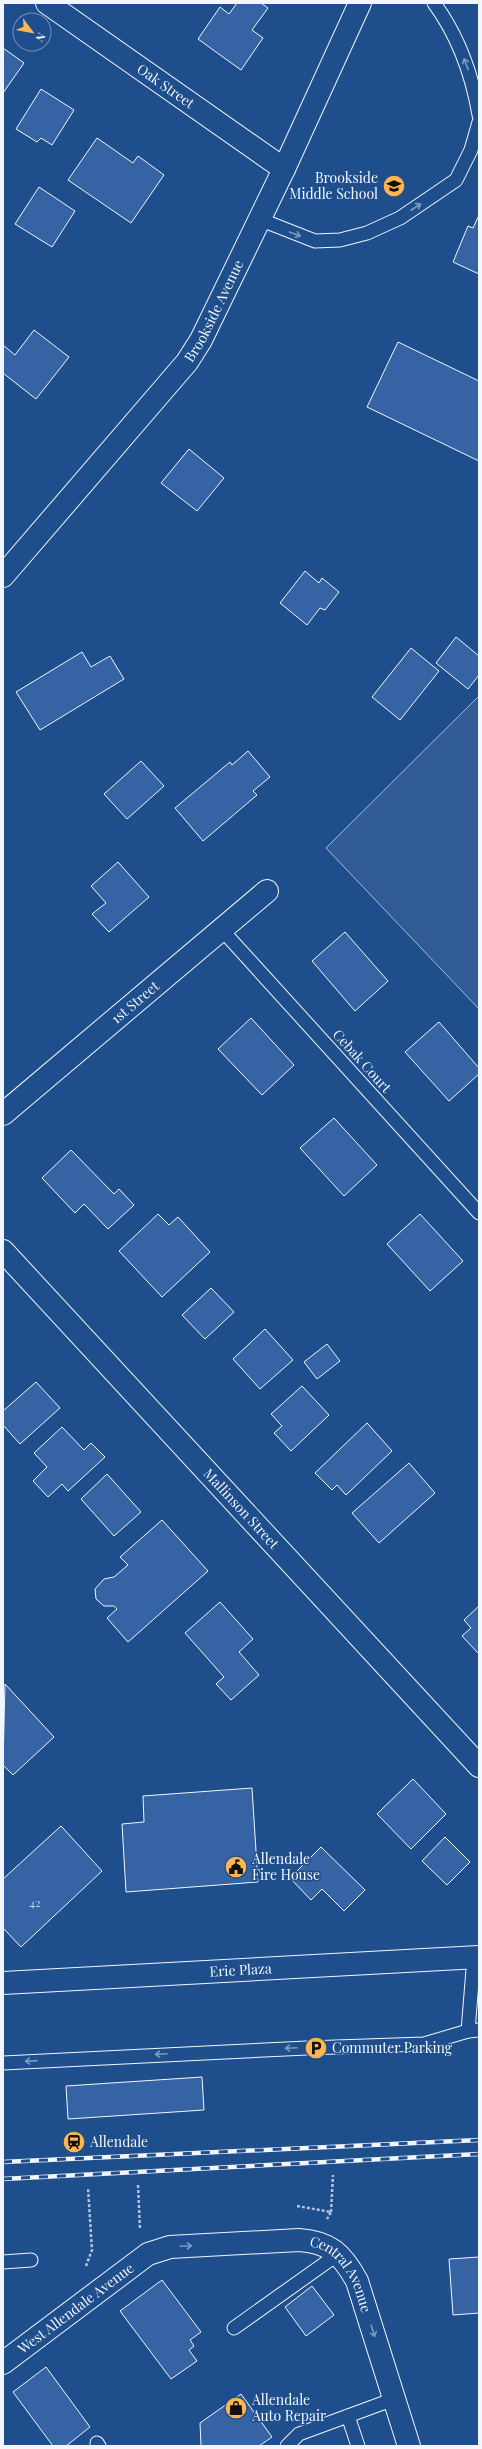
<svg xmlns="http://www.w3.org/2000/svg" width="482" height="2449" font-family="'Playfair Display',serif">
<style>
.green{fill:#305b95;stroke:#a8bbd7}
.building{fill:#3563a3;stroke:#f2f6ff}
.lines{fill:none;stroke-linecap:round;stroke-linejoin:round}
.lane-casing{stroke:#f2f6ff;stroke-width:15}
.street-casing{stroke:#f2f6ff;stroke-width:24}
.secondary-casing{stroke:#f2f6ff;stroke-width:24}
.path{stroke:#b3c4dc;stroke-width:2.5;stroke-dasharray:3 2;stroke-linecap:butt}
.lane{stroke:#1f4e8c;stroke-width:13}
.street{stroke:#1f4e8c;stroke-width:22}
.secondary{stroke:#1f4e8c;stroke-width:22}
.rail-casing{stroke:#f2f6ff;stroke-width:4.5}
.rail{stroke:#1f4e8c;stroke-width:3;stroke-dasharray:9;stroke-linecap:butt}
.oneway{stroke:#7e9ac0}
.labels{text-anchor:middle;stroke-width:3;stroke-linejoin:round;paint-order:stroke}
.number-label{font-size:12px;fill:#c3d1e8}
.street-label{font-size:14px;fill:#f2f6ff;stroke:#1f4e8c}
.poi-label{font-size:14px;fill:#f2f6ff;stroke:#1f4e8c;text-anchor:start}
</style>
<rect width="100%" height="100%" fill="#1f4e8c"/>
<!-- green -->
<polygon class="green" points="479,696 479,1009 326,848"/>
<!-- building -->
<g class="building">
<polygon points="237,3 261,3 268,8 252,30 263,38 241,70 198,39 220,7 229,14"/>
<polygon points="3,48 24,63 3,93"/>
<polygon points="41,89 74,110 52,145 41,138 37,142 16,129"/>
<polygon points="97,138 133,163 138,156 164,175 131,223 68,180"/>
<polygon points="39,187 75,211 52,247 15,224"/>
<polygon points="479,215 479,274 453,262 468,226 473,228"/>
<polygon points="34,330 69,357 36,399 3,373 3,345 15,355"/>
<polygon points="398,342 479,381 479,461 367,407"/>
<polygon points="189,449 224,478 197,511 161,483"/>
<polygon points="305,571 319,583 322,578 339,592 325,610 320,608 307,625 280,603"/>
<polygon points="456,637 479,656 479,675 468,689 436,663"/>
<polygon points="411,648 439,671 400,720 372,697"/>
<polygon points="82,652 91,667 110,656 124,679 40,730 16,692"/>
<polygon points="248,751 270,777 253,791 257,795 203,841 175,808 230,762 232,765"/>
<polygon points="141,761 164,786 127,819 104,794"/>
<polygon points="118,862 149,897 109,932 92,914 106,903 91,886"/>
<polygon points="345,932 388,981 355,1011 312,961"/>
<polygon points="251,1018 294,1065 262,1095 218,1049"/>
<polygon points="439,1022 479,1068 479,1074 449,1101 405,1052"/>
<polygon points="334,1118 377,1165 344,1196 300,1148"/>
<polygon points="71,1150 114,1194 119,1189 134,1205 108,1229 84,1204 75,1213 42,1178"/>
<polygon points="158,1214 169,1225 178,1217 210,1252 162,1297 119,1251"/>
<polygon points="420,1214 463,1261 430,1291 387,1244"/>
<polygon points="211,1288 234,1312 205,1339 182,1315"/>
<polygon points="265,1329 293,1360 260,1389 233,1359"/>
<polygon points="327,1344 340,1361 317,1379 304,1362"/>
<polygon points="36,1382 60,1408 20,1444 3,1425 3,1411"/>
<polygon points="302,1386 329,1415 291,1451 274,1433 282,1426 271,1414"/>
<polygon points="367,1423 392,1451 346,1495 337,1485 332,1490 315,1473"/>
<polygon points="62,1427 84,1450 91,1443 105,1457 68,1491 62,1484 48,1497 33,1481 47,1467 34,1453"/>
<polygon points="409,1463 435,1493 379,1543 352,1513"/>
<polygon points="107,1474 141,1512 114,1536 81,1499"/>
<polygon points="162,1520 208,1571 128,1642 107,1618 117,1609 114,1606 104,1606 96,1599 95,1589 104,1579 114,1577 128,1565 120,1557"/>
<polygon points="220,1602 253,1639 239,1652 259,1675 231,1700 216,1684 224,1677 185,1633"/>
<polygon points="479,1606 479,1654 462,1636 471,1628 464,1620"/>
<polygon points="5,1684 54,1737 13,1775 3,1765"/>
<polygon points="413,1779 446,1814 411,1849 377,1814"/>
<polygon points="252,1788 258,1882 126,1892 122,1824 144,1822 143,1796"/>
<polygon points="61,1826 102,1871 21,1947 3,1928 3,1879"/>
<polygon points="445,1837 470,1862 447,1885 422,1861"/>
<polygon points="321,1847 365,1890 344,1911 322,1889 311,1900 290,1878"/>
<polygon points="202,2077 204,2110 68,2119 66,2086"/>
<polygon points="479,2257 479,2313 453,2315 449,2259"/>
<polygon points="162,2280 201,2332 190,2340 194,2346 189,2350 197,2361 171,2379 120,2311"/>
<polygon points="312,2286 334,2315 306,2336 285,2307"/>
<polygon points="46,2367 90,2427 66,2446 53,2446 13,2392"/>
<polygon points="241,2394 272,2437 259,2446 201,2446 200,2423"/>
</g>
<g class="lines">
<!-- lane casing -->
<g class="lane-casing">
<g id="lane">
<path d="M434,3C459,37 472,74 479,115"/>
<polyline points="259,219 315,241 340,240 367,233 400,218 456,180 471,150 479,122"/>
<polyline points="222,930 479,1213"/>
<polyline points="468,2031 474,1957"/>
<polyline points="3,2063 307,2048 424,2044 468,2031 479,2030"/>
<polyline points="3,2262 31,2260"/>
<polyline points="234,2328 338,2254"/>
<polyline points="348,2416 358,2446"/>
<polyline points="97,2443 99,2446"/>
<polyline points="287,2446 299,2434 394,2399"/>
</g>
</g>
<!-- street casing -->
<g class="street-casing">
<g id="street">
<path id="s1" d="M47,3L284,169"/>
<path id="s2" d="M3,1114L267,891"/>
<path id="s3" d="M3,1251L479,1766"/>
<path id="s4" d="M3,1983L479,1957"/>
<path id="s5" d="M3,2363L148,2254L170,2247L299,2240C330,2242 342,2254 357,2281L409,2446"/>
</g>
</g>
<!-- secondary casing -->
<g class="secondary-casing">
<g id="secondary">
<path id="s6" d="M3,576L187,362L201,340L284,169L360,3"/>
</g>
</g>
<!-- path -->
<g class="path">
<polyline points="138,2185 140,2229"/>
<polyline points="297,2206 331,2212 327,2219"/>
<polyline points="331,2212 333,2175"/>
<polyline points="86,2266 92,2250 88,2188"/>
</g>
<!-- lane -->
<use href="#lane" class="lane"/>
<!-- street -->
<use href="#street" class="street"/>
<!-- secondary -->
<use href="#secondary" class="secondary"/>
<!-- rail casing -->
<g class="rail-casing">
<g id="rail">
<polyline points="3,2162 479,2140"/>
<polyline points="3,2179 479,2154"/>
</g>
</g>
<!-- rail -->
<use href="#rail" class="rail"/>
</g>
<!-- one-way arrows -->
<defs><path id="oneway-shaft" d="M-6 0H5M1.5-3L5.5 0L1.5 3" fill="none" stroke-width="1.6" stroke-linecap="round" stroke-linejoin="round"/></defs>
<g class="oneway">
<use href="#oneway-shaft" transform="translate(466 64) rotate(-111)"/>
<use href="#oneway-shaft" transform="translate(416 207) rotate(-33)"/>
<use href="#oneway-shaft" transform="translate(295 234) rotate(20)"/>
<use href="#oneway-shaft" transform="translate(291 2048) rotate(177)"/>
<use href="#oneway-shaft" transform="translate(161 2054) rotate(177)"/>
<use href="#oneway-shaft" transform="translate(31 2061) rotate(176)"/>
<use href="#oneway-shaft" transform="translate(186 2246) rotate(-3)"/>
<use href="#oneway-shaft" transform="translate(373 2331) rotate(73)"/>
</g>
<!-- icons -->
<defs>
<g id="school-disc" transform="scale(1.15)"><circle r="9.5" fill="#ffb74d" stroke="#1f4e8c"/><path d="M0-5L7-2L0 1L-7-2ZM-4 1L0 2.5L4 1V4Q0 6-4 4Z" fill="#111"/></g>
<g id="civic-disc" transform="scale(1.15)"><circle r="9.5" fill="#ffb74d" stroke="#1f4e8c"/><path d="M-.6-6.5H3V-4.5H.6V-3L4-1V1h2V6H-6V1h2V-1L-.6-3ZM-1.2 2.5V6h2.4V2.5Z" fill="#111"/></g>
<g id="parking-disc" transform="scale(1.15)"><circle r="9.5" fill="#ffb74d" stroke="#1f4e8c"/><path d="M-3.5-5.5H1a3.5 3.5 0 0 1 0 7H-1V5.5H-3.5ZM-1-3.4V-.6H.8a1.4 1.4 0 0 0 0-2.8Z" fill="#111"/></g>
<g id="station-disc" transform="scale(1.15)"><circle r="9.5" fill="#ffb74d" stroke="#1f4e8c"/><path d="M-3-6H3Q5-6 5-4V2Q5 4 3 4L4.5 6H3L1.5 4h-3L-3 6H-4.5L-3 4Q-5 4-5 2V-4Q-5-6-3-6ZM-3.5-4v3h7v-3ZM-3.5 1v1.5H-2V1ZM2 1v1.5H3.5V1Z" fill="#111"/></g>
<g id="shop-disc" transform="scale(1.15)"><circle r="9.5" fill="#ffb74d" stroke="#1f4e8c"/><path d="M-5-2.5h2.3a2.7 3.5 0 0 1 5.4 0H5L5.5 6h-11ZM-1.5-2.5h3a1.5 2.3 0 0 0-3 0Z" fill="#111"/></g>
</defs>
<g fill-rule="evenodd">
<use href="#school-disc" x="394" y="186"/>
<use href="#civic-disc" x="236" y="1867"/>
<use href="#parking-disc" x="316" y="2048"/>
<use href="#station-disc" x="74" y="2142"/>
<use href="#shop-disc" x="236" y="2408"/>
</g>
<g class="labels">
<!-- number labels -->
<g class="number-label">
<text x="35" y="1907">42</text>
</g>
<!-- street labels -->
<g class="street-label">
<text dy="5" stroke="none"><textPath href="#s1" startOffset="145">Oak Street</textPath></text>
<text dy="5" stroke="none"><textPath href="#s6" startOffset="340">Brookside Avenue</textPath></text>
<text dy="5" stroke="none"><textPath href="#s2" startOffset="173">1st Street</textPath></text>
<text transform="translate(362 1061) rotate(48)" y="5">Cebak Court</text>
<text dy="5" stroke="none"><textPath href="#s3" startOffset="351">Mallinson Street</textPath></text>
<text dy="5" stroke="none"><textPath href="#s4" startOffset="238">Erie Plaza</textPath></text>
<text dy="5" stroke="none"><textPath href="#s5" startOffset="393">Central Avenue</textPath></text>
<text dy="5" stroke="none"><textPath href="#s5" startOffset="91">West Allendale Avenue</textPath></text>
</g>
<!-- poi labels -->
<g class="poi-label">
<text x="378" y="183" text-anchor="end">Brookside<tspan x="378" dy="16">Middle School</tspan></text>
<text x="252" y="1864">Allendale<tspan x="252" dy="16">Fire House</tspan></text>
<text x="332" y="2053">Commuter Parking</text>
<text x="90" y="2147">Allendale</text>
<text x="252" y="2405">Allendale<tspan x="252" dy="16">Auto Repair</tspan></text>
</g>
</g>
<!-- border -->
<rect width="482" height="2449" fill="none" stroke="#f2f6ff" stroke-width="8"/>
<!-- north arrow -->
<g transform="translate(32 32) rotate(122)"><circle r="19" fill="#1f4e8c" stroke="#7391ba"/>
<path d="M0-3L7 15L0 10L-7 15Z" fill="#ffb74d"/>
<text y="-6" font-size="11" font-weight="bold" text-anchor="middle" fill="#f2f6ff">N</text>
</g>
</svg>
